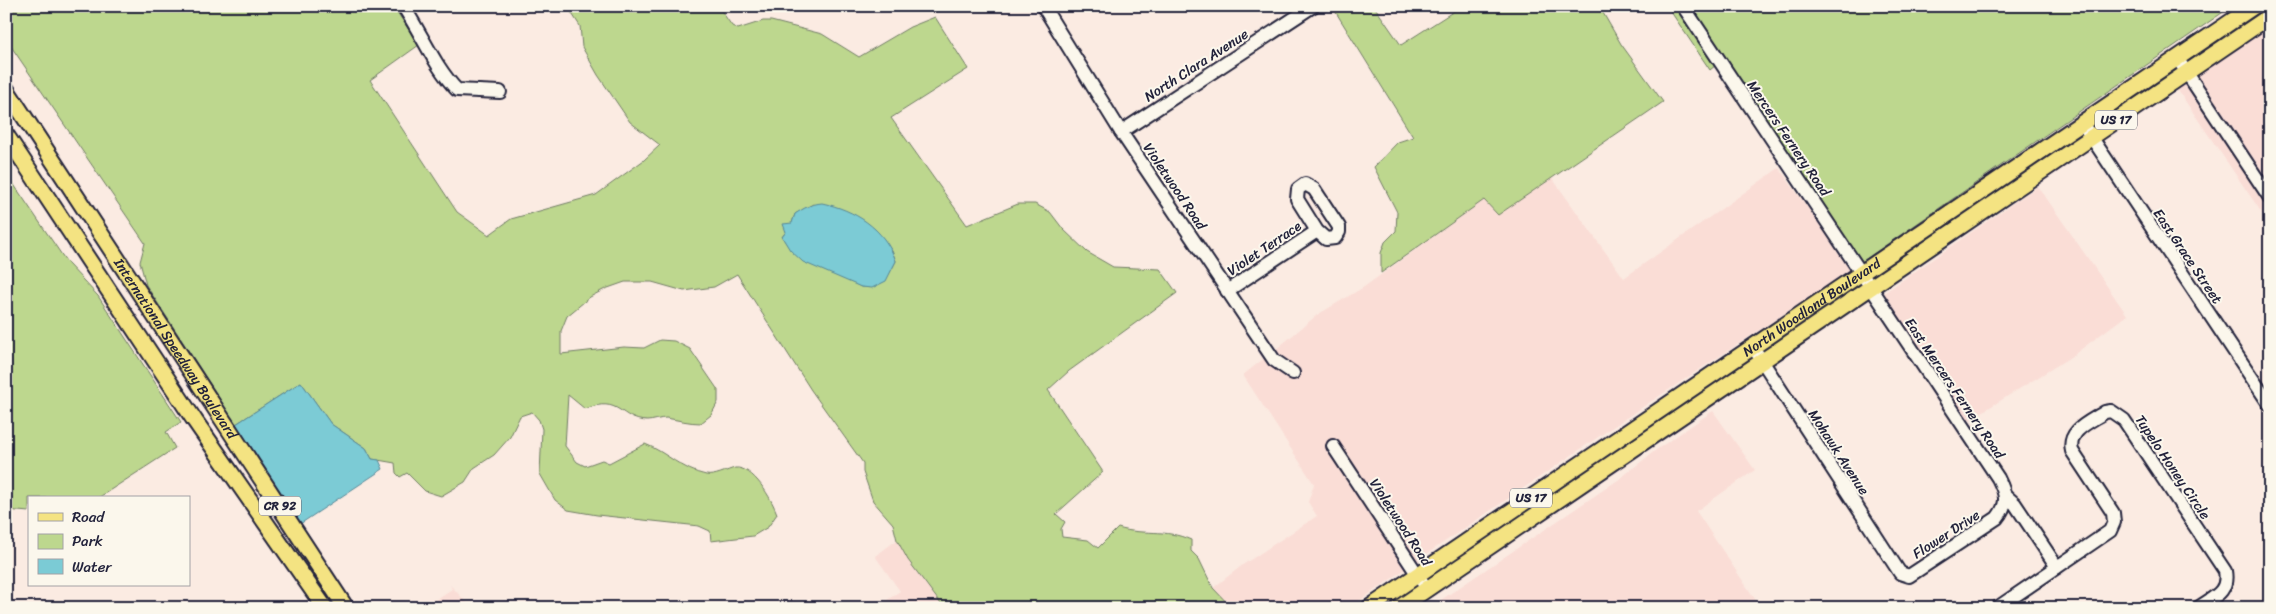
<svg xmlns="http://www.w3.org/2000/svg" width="2276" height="614" font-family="Sriracha,sans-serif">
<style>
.built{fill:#faddd6}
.green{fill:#bdd78e;stroke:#707c64;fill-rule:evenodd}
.water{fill:#7bcbd5;stroke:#578797}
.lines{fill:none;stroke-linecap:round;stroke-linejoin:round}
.minor-casing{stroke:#22223b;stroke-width:16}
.major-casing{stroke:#22223b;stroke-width:19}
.minor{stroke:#fbf7ec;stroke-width:12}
.major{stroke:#f4e382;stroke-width:15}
.labels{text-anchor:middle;stroke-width:4;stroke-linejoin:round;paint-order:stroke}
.shield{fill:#fbf7ec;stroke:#636270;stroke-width:1}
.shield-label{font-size:12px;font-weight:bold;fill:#22223b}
.street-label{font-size:14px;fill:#22223b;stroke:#fbf7ec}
</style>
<rect width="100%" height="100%" fill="#fbebe2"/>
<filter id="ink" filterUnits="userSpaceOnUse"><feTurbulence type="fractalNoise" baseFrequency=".02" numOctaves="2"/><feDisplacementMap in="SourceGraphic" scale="10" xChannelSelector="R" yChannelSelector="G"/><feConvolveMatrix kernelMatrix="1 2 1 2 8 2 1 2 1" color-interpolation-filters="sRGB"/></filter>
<g filter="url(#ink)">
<!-- built -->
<g class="built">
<polygon points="2270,25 2270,189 2195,77"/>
<polygon points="2187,82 2270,207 2270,217 2266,219 2177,89"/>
<polygon points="1779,168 1852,269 1626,418 1415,562 1335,440 1327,446 1407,568 1349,608 1292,608 1285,601 1267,608 1232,608 1213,588 1244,564 1317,516 1308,502 1314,484 1243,375 1266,357 1294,379 1300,371 1278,356 1274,351 1317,315 1364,287 1484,200 1498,215 1552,178 1624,278"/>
<polygon points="2038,186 2127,315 2072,356 1966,422 1881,295"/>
<polygon points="1713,411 1755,470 1696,511 1761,608 1429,608 1618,480 1656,450"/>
<polygon points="897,540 908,560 944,608 876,608 900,591 875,556"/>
<polygon points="450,585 472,608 423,608 452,589"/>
</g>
<!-- green -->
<g class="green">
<path d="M6,6H393L419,45L370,80L457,212L489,235L511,219L596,195L644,160L660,145L630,122L598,75L582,47L580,26L567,6H718L732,26L738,29L763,21H771L822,34L859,57L910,27L935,17L968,69L891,118L967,225L1018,204H1035L1050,212L1063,229L1087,252L1113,267L1160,269L1177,293L1069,371L1048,390L1103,472L1056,514L1065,522L1061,529L1062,537L1088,540L1098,548L1118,528C1144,536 1164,528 1191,540V551L1199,559L1213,588L1232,608H944L908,560L897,540L893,524L873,501L863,472V463L811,390L737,274L714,287L684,291L652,282H625L605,289L590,297L567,316L561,331V354L624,347L644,348L660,340L674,341L690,349L718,390V402L711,415L701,423C689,423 678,420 666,418C660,418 653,421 647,421C619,420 621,395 585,409L568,395L565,446L577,462L585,466L602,460L609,463L645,444C666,452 682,470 706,475C714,477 727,470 735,468C753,466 772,499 777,514L768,527L753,536L711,541L710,531L699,526L597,515L568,510L555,500L540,474L542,429L539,420L532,412L520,416L510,437L494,455L474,468L465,482L441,496L425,491L407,473L400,477L396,473L395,463L372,459L366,448L331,424L301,382L236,424L146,285L140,262L145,243L6,39ZM813,204L875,229L892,251L896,261C887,279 882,287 861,287L791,250L782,237L792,223L795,214Z"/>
<polygon points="1332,6 1374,6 1401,45 1462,6 1599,6 1621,44 1663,102 1498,215 1484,200 1381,273 1381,253 1385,242 1396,231 1397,212 1374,167 1398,142 1413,137"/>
<polygon points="1667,6 1677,6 1716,65 1710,70"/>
<polygon points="1689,6 2232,6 1860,263"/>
<polygon points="6,173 68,264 98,296 181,422 166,432 175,448 98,498 29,498 29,512 6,510"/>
</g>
<!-- water -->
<g class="water">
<path d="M822,203C855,210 884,228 896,261L886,281L872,288L861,287L803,262L790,250L782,237L786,232L783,224L792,223L795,214C804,208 811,204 822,203Z"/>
<polygon points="301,382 331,424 366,448 372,459 379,460 383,469 300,524 236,424"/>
</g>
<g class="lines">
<!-- minor casing -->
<g class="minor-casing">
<g id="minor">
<path d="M403,6C422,34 434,66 457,90L500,92"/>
<polyline points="1043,6 1121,132 1274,360 1293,373"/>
<path d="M1683,6L1998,478C2006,494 2009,503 1997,518L1909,576L1900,573L1753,347"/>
<polyline points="2177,58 2270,198"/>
<polyline points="2082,123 2270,405"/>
<polyline points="1121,132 1313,6"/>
<polyline points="1227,291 1317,231 1326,239 1335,238 1339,232 1339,227 1314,189 1305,184 1298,189 1297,199 1317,231"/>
<polyline points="1333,446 1427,589"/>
<polyline points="2005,495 2015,504 2057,567"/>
<path d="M1997,608L2110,531L2114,522L2113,513L2072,451C2067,430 2090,422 2105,412L2111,411L2124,420L2225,571C2229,593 2213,597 2198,608"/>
</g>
</g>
<!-- major casing -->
<g class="major-casing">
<g id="major">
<path id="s1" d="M6,89L346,608"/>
<polyline points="6,135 195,421 325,608"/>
<path id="s2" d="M1369,608L2254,6"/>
<polyline points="1399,608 2270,16"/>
</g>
</g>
<!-- minor -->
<use href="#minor" class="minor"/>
<!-- major -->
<use href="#major" class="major"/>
</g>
</g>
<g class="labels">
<!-- shield labels -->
<g class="shield">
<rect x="2095" y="110.5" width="42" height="19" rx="4"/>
<rect x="1510" y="488.5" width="42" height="19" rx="4"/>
<rect x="259" y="496.5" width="42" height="19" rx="4"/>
</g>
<g class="shield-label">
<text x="2116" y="124">US 17</text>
<text x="1531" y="502">US 17</text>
<text x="280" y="510">CR 92</text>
</g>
<!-- street labels -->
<g class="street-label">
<text transform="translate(1196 65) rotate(-33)" y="5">North Clara Avenue</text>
<text transform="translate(1789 138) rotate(56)" y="5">Mercers Fernery Road</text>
<text transform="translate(1175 186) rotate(56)" y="5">Violetwood Road</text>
<text transform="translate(1264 248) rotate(-34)" y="5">Violet Terrace</text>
<text transform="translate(2188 256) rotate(56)" y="5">East Grace Street</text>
<text dy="5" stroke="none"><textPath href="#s2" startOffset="535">North Woodland Boulevard</textPath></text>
<text dy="5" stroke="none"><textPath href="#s1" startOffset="310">International Speedway Boulevard</textPath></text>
<text transform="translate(1955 388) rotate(56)" y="5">East Mercers Fernery Road</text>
<text transform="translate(1839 452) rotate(57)" y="5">Mohawk Avenue</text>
<text transform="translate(2173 467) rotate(56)" y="5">Tupelo Honey Circle</text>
<text transform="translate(1401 522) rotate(57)" y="5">Violetwood Road</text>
<text transform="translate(1946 534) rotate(-33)" y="5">Flower Drive</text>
</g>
</g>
<!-- margin -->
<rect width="2276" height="614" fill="none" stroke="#fbf7ec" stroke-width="25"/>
<rect x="12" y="12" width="2251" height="589" fill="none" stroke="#22223b" stroke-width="2" filter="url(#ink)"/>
<!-- legend -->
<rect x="28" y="496" width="162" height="90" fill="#fbf7ec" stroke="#a4a2a5"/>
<rect x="38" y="513" width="25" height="8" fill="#f4e382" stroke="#a4a2a5"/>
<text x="72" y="522" font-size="15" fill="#22223b">Road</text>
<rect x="38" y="534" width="25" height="15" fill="#bdd78e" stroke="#a4a2a5"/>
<text x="72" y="546" font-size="15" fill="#22223b">Park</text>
<rect x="38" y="559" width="25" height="15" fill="#7bcbd5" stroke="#a4a2a5"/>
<text x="72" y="572" font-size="15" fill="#22223b">Water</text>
</svg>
